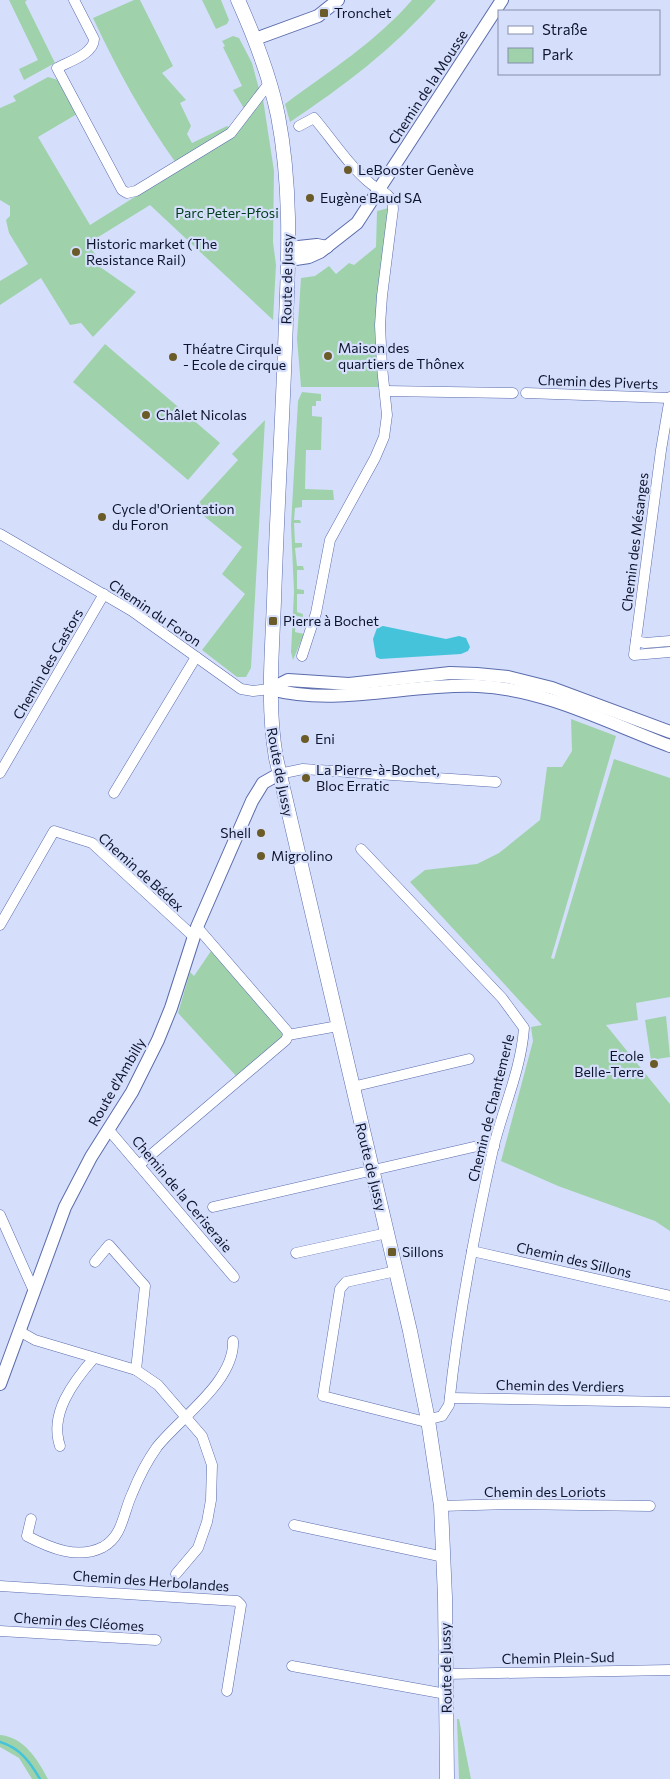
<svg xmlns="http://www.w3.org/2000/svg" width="670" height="1779" font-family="Commissioner,sans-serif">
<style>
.green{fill:#9fd2ab}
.water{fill:#45c3da}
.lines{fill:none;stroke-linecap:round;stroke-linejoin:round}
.stream{stroke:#45c3da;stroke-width:2.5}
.minor-casing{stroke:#5b6cad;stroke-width:11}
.tertiary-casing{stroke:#5b6cad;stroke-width:14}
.secondary-casing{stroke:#5b6cad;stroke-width:15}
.minor{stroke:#fff;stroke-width:10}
.tertiary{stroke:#fff;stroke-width:12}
.secondary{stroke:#fff;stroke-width:14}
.poi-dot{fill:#6b5b28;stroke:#d5dffc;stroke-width:2}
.labels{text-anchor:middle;stroke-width:4.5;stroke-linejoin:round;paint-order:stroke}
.poi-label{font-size:14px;fill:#0e142d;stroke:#d5dffc;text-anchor:start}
.street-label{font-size:14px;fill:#0e142d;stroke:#d5dffc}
.park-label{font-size:14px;fill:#003c19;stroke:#d5dffc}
</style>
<rect width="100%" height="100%" fill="#d5dffc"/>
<!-- green -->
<g class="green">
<polygon points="9,0 27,0 25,2 55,63 24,80 19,69 38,60"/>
<path d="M134,0H140L173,66L162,73L186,100L180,103L191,126L187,134L192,143L227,126L230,128L176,163C143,117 117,69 93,18Z"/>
<polygon points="202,0 221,0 229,20 227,24 216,29"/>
<path d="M412,0H436C393,49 344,86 290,122L285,104C329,71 376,42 412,0Z"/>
<polygon points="233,36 239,38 252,63 259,89 245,110 233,90 242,86 223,47 225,46 222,41"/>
<polygon points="48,77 58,80 77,114 38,137 90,225 227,139 263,99 274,171 273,242 276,265 273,320 150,205 87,244 96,255 93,262 136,292 93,337 81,323 70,325 41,278 0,305 0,281 28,264 9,233 6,220 10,216 10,206 0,200 0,108 16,101 13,96"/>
<polygon points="389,208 379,387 301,387 297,339 301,278 315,276 329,266 336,274 349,263 354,265 376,247 377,211"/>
<polygon points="105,344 220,443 188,480 73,382"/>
<polygon points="302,392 321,394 321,401 316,401 316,406 312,406 312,416 322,417 321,450 306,450 305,489 333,490 334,500 302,500 302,507 295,508 294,520 300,520 301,523 294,523 295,543 302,543 302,547 295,548 297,566 303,566 304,570 297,570 297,589 304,590 304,594 297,594 297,612 303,614 303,617 296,616 295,632 304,634 293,660 291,652 294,592 291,525 298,401"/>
<polygon points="265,420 251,668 246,677 237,677 202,650 245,594 222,574 242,547 194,508 238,460 232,454"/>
<polygon points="571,719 616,736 551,958 554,959 614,759 670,778 670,997 636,1003 638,1020 606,1025 670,1104 670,1231 655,1221 558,1186 501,1161 533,1041 531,1027 542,1025 410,882 425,870 477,864 499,853 540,820 547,767 562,767 572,751"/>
<polygon points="211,951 285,1034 237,1077 178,1013 190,972 194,976"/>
<polygon points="666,1016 670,1057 651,1060 645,1020"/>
<polygon points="457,1719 459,1719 471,1779 459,1779"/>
<path d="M0,1735C24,1737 38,1760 48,1779H32L19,1758L0,1747Z"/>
</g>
<!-- water -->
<polygon class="water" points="383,626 446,639 459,636 466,638 470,647 468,651 461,654 380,659 376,657 373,639 377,628"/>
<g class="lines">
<!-- stream -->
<path class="stream" d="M0,1742C20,1748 30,1762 40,1779"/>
<!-- minor casing -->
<g class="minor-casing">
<g id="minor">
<path d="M74,0L94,39C94,54 68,62 57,68L122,190L127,193L136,191L231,133L270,82"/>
<path d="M299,126L314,118C332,139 349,166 371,184C381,192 393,193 393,209L382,296L380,325L382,367L387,415L384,437L375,458L330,540L316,613L302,656"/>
<polyline points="385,391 513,393"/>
<polyline points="526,393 670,398"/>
<polyline points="670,397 661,450 634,655 670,652"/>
<polyline points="0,534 132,611 241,689 253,691 270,689"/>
<polyline points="636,641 645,643 670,641"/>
<polyline points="0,773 104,594"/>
<polyline points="279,774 303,769 496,782"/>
<polyline points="114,793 196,657"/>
<path d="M361,849L502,998L524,1028C521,1070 503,1108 493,1149C474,1234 458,1318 449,1405L442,1416L422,1421L323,1396L340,1289L346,1282L396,1271"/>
<polyline points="0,925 54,831 92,843 193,936"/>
<polyline points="288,1035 338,1026"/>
<polyline points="352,1087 469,1059"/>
<polyline points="108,1129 234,1277"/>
<polyline points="139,1165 286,1040 288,1035 287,1031 197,927"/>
<polyline points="213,1207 482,1145 494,1147"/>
<polyline points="0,1215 33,1289"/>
<polyline points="472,1251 670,1296"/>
<polyline points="296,1253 387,1233"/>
<polyline points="95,1262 109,1245 145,1286 136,1370"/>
<polyline points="19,1331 35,1340 136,1370 158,1385 202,1436 212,1465 211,1500 207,1522 198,1548 176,1574"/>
<polyline points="450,1398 670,1402"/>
<path d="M60,1446C49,1414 73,1382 94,1358"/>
<polyline points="441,1506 512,1504 650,1506"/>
<path d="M31,1519L27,1536C50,1548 78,1560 103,1547C123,1536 123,1513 132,1494C138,1479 147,1461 157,1447C180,1418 235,1381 233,1341"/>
<polyline points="294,1525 444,1557"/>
<polyline points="0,1586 237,1601 241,1605 227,1691"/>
<polyline points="0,1631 156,1640"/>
<polyline points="292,1666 446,1694"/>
<polyline points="446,1674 670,1670"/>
</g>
</g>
<!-- tertiary casing -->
<g class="tertiary-casing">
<g id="tertiary">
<polyline points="255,39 318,16 338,0"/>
<polyline points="289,248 317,245 327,247"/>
<polyline points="289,260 309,257 320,252 357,223 502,0"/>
<polyline points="270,689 288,680 349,684 450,673 477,674 508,677 552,688 670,732"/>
<path d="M270,689C339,707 408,683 478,686C545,689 608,723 670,746"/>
<polyline points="0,1384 65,1207 91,1157 132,1092 158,1040 171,1008 197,927 252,801 263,783 279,774"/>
</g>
</g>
<!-- secondary casing -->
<g class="secondary-casing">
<path id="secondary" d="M238,0C255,38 270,76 278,116C291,183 289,252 286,320C283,414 277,507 274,601C272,654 267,705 276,758L410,1331L428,1420L441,1506L445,1597L447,1779"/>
</g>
<!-- minor -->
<use href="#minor" class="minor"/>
<!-- tertiary -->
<use href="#tertiary" class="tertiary"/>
<!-- secondary -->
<use href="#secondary" class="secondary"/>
</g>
<!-- markers -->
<g class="poi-dot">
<rect x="319" y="8" width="10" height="10" rx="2.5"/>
<circle cx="348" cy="170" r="5"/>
<circle cx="310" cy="198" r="5"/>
<circle cx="76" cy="252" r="5"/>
<circle cx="328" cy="356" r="5"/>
<circle cx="173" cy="357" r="5"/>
<circle cx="146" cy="415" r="5"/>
<circle cx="102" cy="517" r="5"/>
<rect x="268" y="616" width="10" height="10" rx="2.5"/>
<circle cx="305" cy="739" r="5"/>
<circle cx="306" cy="778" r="5"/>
<circle cx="261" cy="833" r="5"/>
<circle cx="261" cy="856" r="5"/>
<circle cx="654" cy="1064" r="5"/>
<rect x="387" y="1247" width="10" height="10" rx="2.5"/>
</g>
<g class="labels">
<!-- poi labels -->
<g class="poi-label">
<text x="334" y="18">Tronchet</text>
<text x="358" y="175">LeBooster Genève</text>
<text x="320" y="203">Eugène Baud SA</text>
<text x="86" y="249">Historic market (The<tspan x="86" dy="16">Resistance Rail)</tspan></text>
<text x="338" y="353">Maison des<tspan x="338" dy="16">quartiers de Thônex</tspan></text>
<text x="183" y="354">Théatre Cirqule<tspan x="183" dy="16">- Ecole de cirque</tspan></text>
<text x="156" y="420">Châlet Nicolas</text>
<text x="112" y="514">Cycle d'Orientation<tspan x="112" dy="16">du Foron</tspan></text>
<text x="283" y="626">Pierre à Bochet</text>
<text x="315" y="744">Eni</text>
<text x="316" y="775">La Pierre-à-Bochet,<tspan x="316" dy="16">Bloc Erratic</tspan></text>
<text x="251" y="838" text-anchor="end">Shell</text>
<text x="271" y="861">Migrolino</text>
<text x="644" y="1061" text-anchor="end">Ecole<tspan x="644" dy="16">Belle-Terre</tspan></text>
<text x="402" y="1257">Sillons</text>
</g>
<!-- street labels -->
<g class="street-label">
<text transform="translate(428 87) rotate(-57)" y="5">Chemin de la Mousse</text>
<text transform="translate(287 279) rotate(-89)" y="5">Route de Jussy</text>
<text transform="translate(598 382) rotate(2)" y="5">Chemin des Piverts</text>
<text transform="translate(635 542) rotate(-83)" y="5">Chemin des Mésanges</text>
<text transform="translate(155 613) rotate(34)" y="5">Chemin du Foron</text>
<text transform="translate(48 664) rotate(-60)" y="5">Chemin des Castors</text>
<text transform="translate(280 772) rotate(79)" y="5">Route de Jussy</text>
<text transform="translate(141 872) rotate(42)" y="5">Chemin de Bédex</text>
<text transform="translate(117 1082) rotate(-60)" y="5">Route d'Ambilly</text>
<text transform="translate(491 1108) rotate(-76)" y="5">Chemin de Chantemerle</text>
<text transform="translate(371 1167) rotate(76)" y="5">Route de Jussy</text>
<text transform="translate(182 1194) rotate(50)" y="5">Chemin de la Ceriseraie</text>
<text transform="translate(574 1260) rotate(13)" y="5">Chemin des Sillons</text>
<text transform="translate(560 1386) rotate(1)" y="5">Chemin des Verdiers</text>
<text x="545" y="1497">Chemin des Loriots</text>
<text transform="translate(151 1581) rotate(4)" y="5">Chemin des Herbolandes</text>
<text transform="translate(79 1622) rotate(4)" y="5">Chemin des Cléomes</text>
<text transform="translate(558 1658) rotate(-1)" y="5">Chemin Plein-Sud</text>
<text transform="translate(446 1668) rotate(-91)" y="5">Route de Jussy</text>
</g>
<!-- park labels -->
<g class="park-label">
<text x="227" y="218">Parc Peter-Pfosi</text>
</g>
</g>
<!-- legend -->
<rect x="498" y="10" width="162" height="65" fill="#d5dffc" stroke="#858ea9"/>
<rect x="508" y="26" width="25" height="8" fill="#ffffff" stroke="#858ea9"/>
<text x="542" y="35" font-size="15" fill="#0e142d">Straße</text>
<rect x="508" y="48" width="25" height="15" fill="#9fd2ab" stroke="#858ea9"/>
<text x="542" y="60" font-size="15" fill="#0e142d">Park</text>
</svg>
